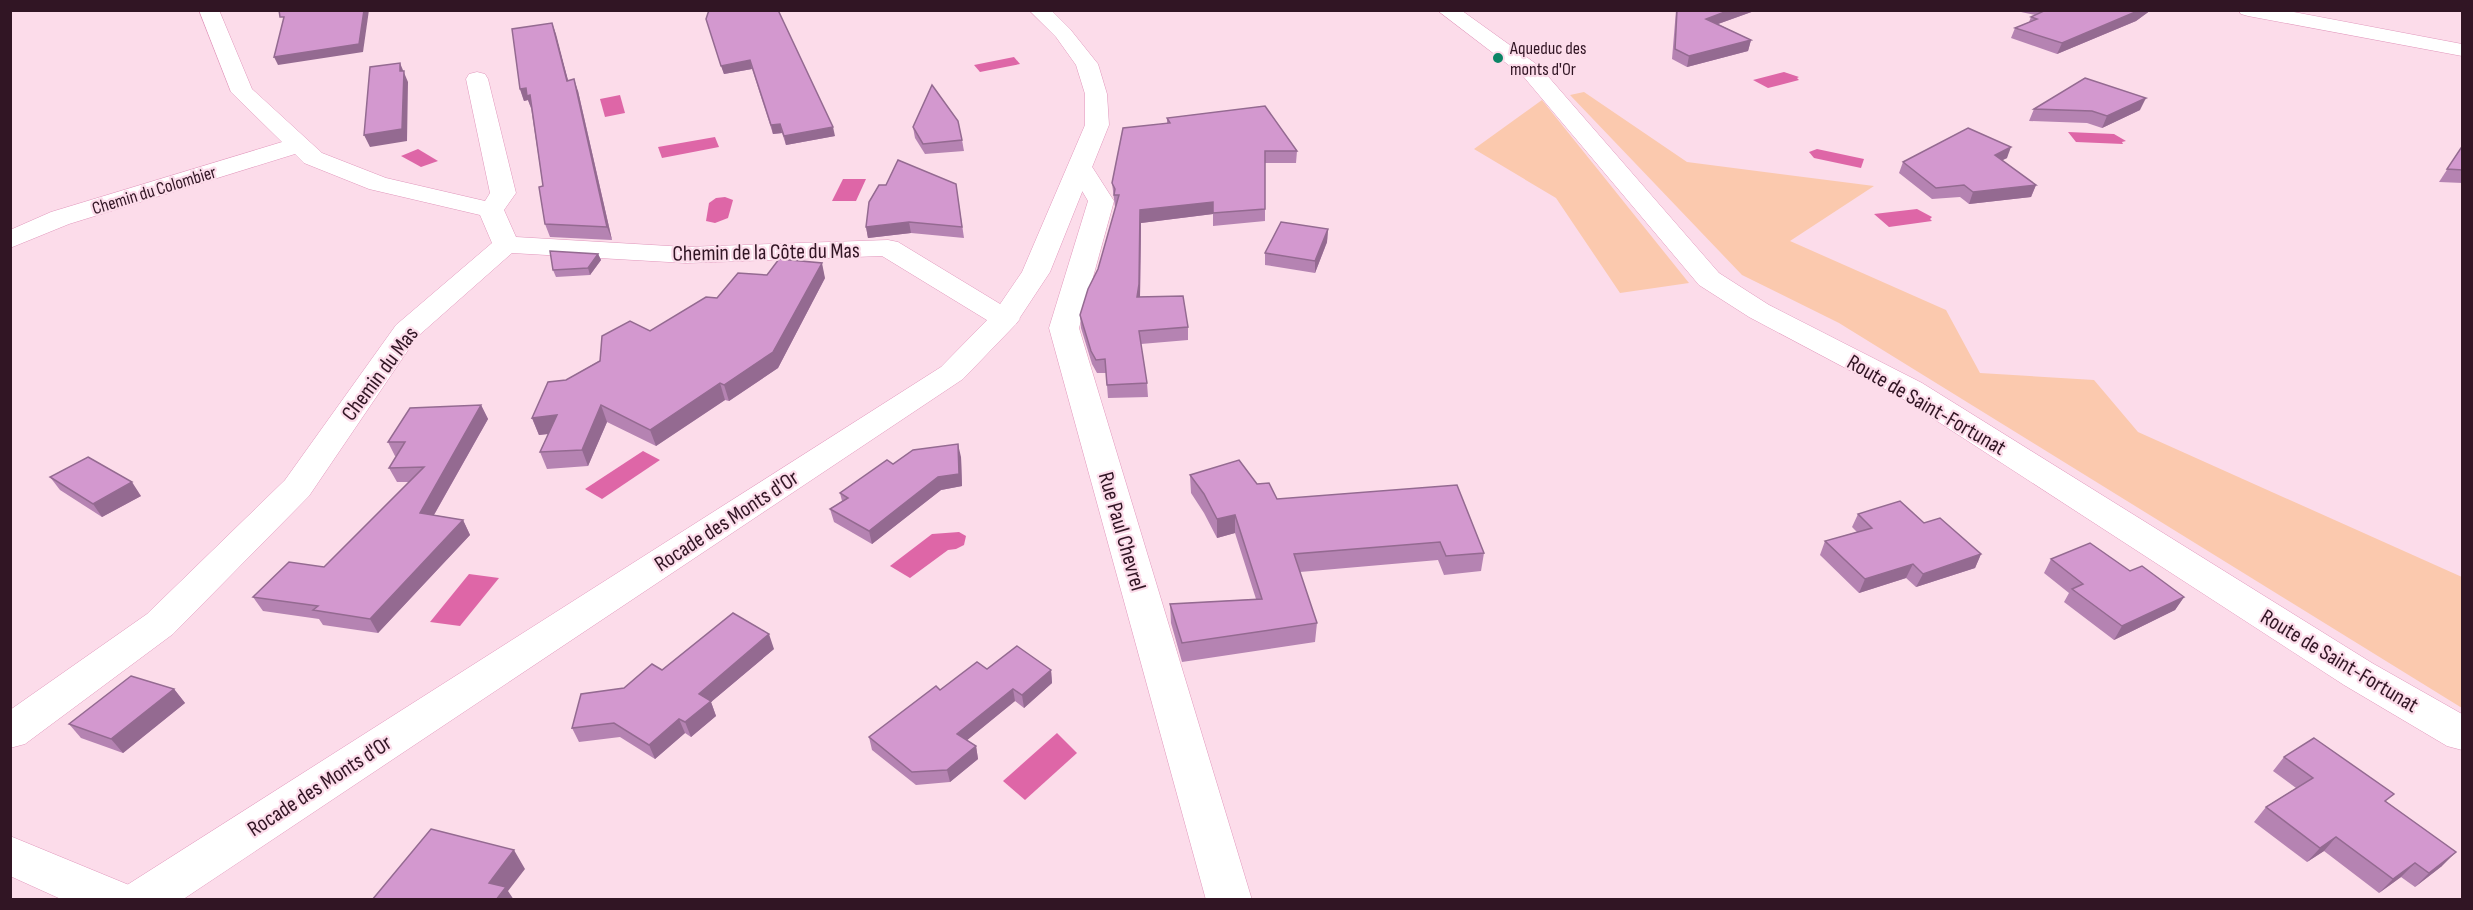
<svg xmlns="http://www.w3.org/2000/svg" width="2473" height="910" font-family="'Sofia Sans Condensed',sans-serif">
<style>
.green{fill:#fbc9ae}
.water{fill:#de66a7}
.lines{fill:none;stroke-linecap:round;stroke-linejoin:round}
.street-casing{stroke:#e197bc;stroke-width:1}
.secondary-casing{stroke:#e197bc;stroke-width:1}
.street{fill:#fff;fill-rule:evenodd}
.secondary{fill:#fff;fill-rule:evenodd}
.wall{fill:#b583b2}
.shaded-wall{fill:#946a91}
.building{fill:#d398cf;stroke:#946a91;stroke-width:1.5}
.poi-dot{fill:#0c8566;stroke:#fcdcea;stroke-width:2}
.labels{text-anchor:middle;stroke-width:4.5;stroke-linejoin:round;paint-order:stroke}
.far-poi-label{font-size:18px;fill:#311524;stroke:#fcdcea;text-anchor:start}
.far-street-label{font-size:18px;fill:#311524;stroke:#fcdcea}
.street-label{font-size:22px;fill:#311524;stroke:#fcdcea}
</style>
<rect width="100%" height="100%" fill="#fcdcea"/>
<!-- green -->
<g class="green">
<polygon points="1584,92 1687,162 1874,186 1790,241 1946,310 1980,373 2094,380 2138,432 2462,577 2462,708 1839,323 1742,275 1570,95"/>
<polygon points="1542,100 1689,283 1620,293 1556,198 1474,149"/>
</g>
<!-- water -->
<g class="water">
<polygon points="1014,57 1020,64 980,72 974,65"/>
<polygon points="1784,72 1799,77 1797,78 1799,80 1768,88 1753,80"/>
<polygon points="620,95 625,113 605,117 600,99"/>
<polygon points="2068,132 2114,134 2126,141 2122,142 2123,144 2076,142"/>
<polygon points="715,137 719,147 662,158 658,147"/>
<polygon points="418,149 438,161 421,167 401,156"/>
<polygon points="1817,149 1864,159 1861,168 1814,158 1809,152"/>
<polygon points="843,179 866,179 856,201 832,201"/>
<polygon points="725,197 733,200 728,218 715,223 706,221 709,203 716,198"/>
<polygon points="1917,209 1932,217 1930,219 1932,221 1889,227 1874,214"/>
<polygon points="643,451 660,460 602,499 585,489"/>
<polygon points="959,532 966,536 964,545 956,549 948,550 910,578 890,566 932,534"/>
<polygon points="469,574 499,578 460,626 430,622"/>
<polygon points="1057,733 1077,753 1025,800 1003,781"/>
</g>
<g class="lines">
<!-- street casing -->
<g class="street-casing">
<g id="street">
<polygon points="199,10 219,10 252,89 322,153 386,178 485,201 490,193 466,79 469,74 477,72 485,74 488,79 516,193 504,210 516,237 686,247 888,240 898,242 1015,313 1020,319 1015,325 1005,328 995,325 882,256 686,263 512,253 417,337 309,496 173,634 25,744 10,748 10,710 147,614 285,480 396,325 492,243 480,215 369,189 304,163 295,154 69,224 10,248 10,230 51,212 282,142 231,92"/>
<polygon points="1080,160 1089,162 1114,201 1079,328 1252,900 1206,900 1049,328 1088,201 1068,167 1071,162"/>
<polygon points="10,836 129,885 136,900 63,900 10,876"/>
</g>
</g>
<!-- secondary casing -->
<g class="secondary-casing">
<g id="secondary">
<polygon points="1029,10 1051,10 1070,29 1098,64 1107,94 1109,125 1050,272 1015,325 963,379 182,900 120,900 127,885 941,367 994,313 1022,272 1085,125 1085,94 1076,65 1056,37"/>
<polygon points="1437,10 1461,10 1539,66 1719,273 1769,305 1922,383 2372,663 2462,714 2462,750 2447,746 2344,685 1900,397 1749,317 1699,285 1523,76"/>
<polygon points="2238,10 2283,10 2462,44 2462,56 2248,16 2241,14"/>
</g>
</g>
<!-- street -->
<use href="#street" class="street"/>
<!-- secondary -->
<use href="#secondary" class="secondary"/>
</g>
<!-- wall -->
<g class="wall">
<polygon points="1676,10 1757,10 1718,24 1751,40 1748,51 1687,67 1672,59"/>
<polygon points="2022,10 2151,10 2136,21 2057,54 2011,38 2015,28 2029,22 2031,17 2035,15 2021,12"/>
<polygon points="706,19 835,136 786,145 782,133 773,134 752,69 724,74"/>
<polygon points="552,23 568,80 578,91 612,240 550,237 545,224 543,186 531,108 528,100 524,101 520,89"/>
<polygon points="2034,109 2140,110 2102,128 2087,123 2029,121"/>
<polygon points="1167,118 1297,151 1296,163 1265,163 1265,221 1213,226 1213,214 1141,223 1140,297 1188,327 1188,340 1141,344 1147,383 1148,397 1108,398 1106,373 1097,373 1092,364 1081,328 1080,315 1098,269 1116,207 1115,207 1112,183 1167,123"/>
<polygon points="913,127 962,140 964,151 925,154 915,138"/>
<polygon points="2463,145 2463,183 2439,182"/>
<polygon points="2007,158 2002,160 2036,185 2031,197 1969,204 1960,197 1932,199 1899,173 1903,162"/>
<polygon points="956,184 964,238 911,233 868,238 866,227"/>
<polygon points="1328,229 1327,242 1315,273 1265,265 1265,253"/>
<polygon points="598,254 601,260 590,275 556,277 553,270"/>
<polygon points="825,278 778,368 729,401 725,400 656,446 607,422 588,466 547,469 540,452 548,434 539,435 532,418 566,380 650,331 717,298"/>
<polygon points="481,405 488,419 434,515 463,520 470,535 378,633 323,625 319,619 263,611 253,597 324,567 409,482 397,482 389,468 397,456 395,456 388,442"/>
<polygon points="961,457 962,486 941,490 872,544 834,522 830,509 842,501 840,493 893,464"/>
<polygon points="1190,475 1257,484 1277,499 1484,553 1481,571 1444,575 1438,560 1300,572 1317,623 1315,642 1182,662 1171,623 1170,604 1256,599 1235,533 1217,538 1204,513 1191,493"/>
<polygon points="50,477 141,496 102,517 60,490"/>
<polygon points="1858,514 1924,523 1981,554 1975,568 1916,587 1906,578 1859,593 1820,555 1825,541 1857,532 1852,527"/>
<polygon points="2051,559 2130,571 2184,597 2175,610 2114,640 2064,602 2069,593 2044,573"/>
<polygon points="774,649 711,702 716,716 691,737 685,733 655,759 620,737 579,742 572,728 624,688 662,670"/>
<polygon points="987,669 1051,670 1052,683 1024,708 1015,701 967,740 976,746 978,759 950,782 916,785 872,750 869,737 940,690"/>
<polygon points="174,689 185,703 123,753 81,738 69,724"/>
<polygon points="2284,757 2387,803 2442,866 2415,887 2401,877 2379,893 2324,851 2307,862 2254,822 2266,807 2296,788 2273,771"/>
</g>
<!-- shaded-wall -->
<g class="shaded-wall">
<polygon points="364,10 369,10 363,52 278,65 274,57"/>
<polygon points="1730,10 1757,10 1704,29 1706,19"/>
<polygon points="2140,10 2151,10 2136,21 2057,54 2062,43"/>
<polygon points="552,23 556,34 571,92 567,81"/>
<polygon points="1751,40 1748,51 1687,67 1689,56"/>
<polygon points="750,60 752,69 724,74 721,66"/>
<polygon points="400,63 408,82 407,141 370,147 364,135 400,71"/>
<polygon points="574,79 578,91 612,240 607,227"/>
<polygon points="526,88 530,95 531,108 528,100 524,101 520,89"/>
<polygon points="2146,98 2140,110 2102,128 2107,116"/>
<polygon points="780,124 782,133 773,134 771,125"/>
<polygon points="833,127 835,136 786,145 784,136"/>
<polygon points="2011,147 2007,158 1991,166 1995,155"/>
<polygon points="2036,185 2031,197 1969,204 1973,192"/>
<polygon points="1213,202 1213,214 1141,223 1140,297 1137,297 1140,210"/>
<polygon points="909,222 911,233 868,238 866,227"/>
<polygon points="1328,229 1327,242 1315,273 1315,261"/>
<polygon points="598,254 601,260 590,275 588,268"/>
<polygon points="822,263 825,278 778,368 729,401 724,385"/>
<polygon points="720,383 725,400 656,446 650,430"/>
<polygon points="481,405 488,419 427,527 420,513"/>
<polygon points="601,405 607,422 588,466 582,450"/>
<polygon points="557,415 564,432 539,435 532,418"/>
<polygon points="958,444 961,457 962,486 941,490 872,544 869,531"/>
<polygon points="132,482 141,496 102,517 93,504"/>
<polygon points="1235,515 1235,533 1217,538 1217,519"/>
<polygon points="463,520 470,535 378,633 370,619"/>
<polygon points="1981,554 1975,568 1916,587 1923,574"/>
<polygon points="1913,564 1906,578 1859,593 1865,579"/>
<polygon points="2184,597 2175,610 2114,640 2122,626"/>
<polygon points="769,634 774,649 711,702 716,716 691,737 685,722 699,694"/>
<polygon points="1051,670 1052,683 1024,708 1022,695"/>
<polygon points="174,689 185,703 123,753 111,739"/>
<polygon points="1013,689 1015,701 960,746 957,734"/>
<polygon points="679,719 685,733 655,759 649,745"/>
<polygon points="976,746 978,759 950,782 947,770"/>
<polygon points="2336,837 2324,851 2307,862 2320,848"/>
<polygon points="514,850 525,869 508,891 514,900 496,900 489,883"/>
<polygon points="2456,852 2442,866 2415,887 2429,873"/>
<polygon points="2415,863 2401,877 2379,893 2393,879"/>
</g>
<!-- building -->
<g class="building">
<polygon points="279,10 364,10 359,44 274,57 284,17 280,17"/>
<polygon points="709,10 778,10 833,127 784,136 780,124 771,125 750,60 721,66 706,19"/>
<polygon points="1677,10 1730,10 1706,19 1751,40 1689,56 1675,49"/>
<polygon points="2046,10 2140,10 2062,43 2015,28 2037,19 2031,17"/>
<polygon points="552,23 567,81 574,79 607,227 545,224 539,187 543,186 530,95 527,96 526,88 520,89 512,29"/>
<polygon points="400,63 400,71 404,71 402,129 364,135 370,67"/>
<polygon points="2085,78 2146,98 2107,116 2092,111 2034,109"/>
<polygon points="932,85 958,121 962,140 923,144 913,127"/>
<polygon points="1265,106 1297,151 1265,151 1265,209 1213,213 1213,202 1140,210 1139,284 1137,297 1183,296 1188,327 1139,331 1147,383 1107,385 1105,359 1096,360 1091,351 1080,315 1088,289 1098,269 1119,195 1114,195 1115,189 1112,183 1123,128 1170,123 1167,118"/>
<polygon points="1968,128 2011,147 1995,155 2036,185 1973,192 1964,185 1936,188 1903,162"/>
<polygon points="2463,145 2463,170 2447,169"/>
<polygon points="898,160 956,184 962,227 909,222 866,227 869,202 879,185 886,185"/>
<polygon points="1281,222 1328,229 1315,261 1265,253"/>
<polygon points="550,251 598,254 588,268 553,270"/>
<polygon points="779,259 822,263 773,352 724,385 720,383 650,430 601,405 582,450 540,452 557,415 532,418 548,382 566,380 600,361 602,336 630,321 650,331 706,297 717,298 738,273 767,275"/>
<polygon points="481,405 420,513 463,520 370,619 313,610 318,606 253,597 289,562 324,567 424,467 389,468 405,442 388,442 410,408"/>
<polygon points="958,444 959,474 938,477 869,531 830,509 848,498 840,493 887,460 893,464 913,450"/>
<polygon points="88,457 132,482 93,504 50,477"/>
<polygon points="1239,460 1257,484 1269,483 1277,499 1457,485 1484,553 1446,556 1440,542 1294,554 1317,623 1182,643 1170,604 1262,599 1235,515 1217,519 1204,494 1190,475"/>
<polygon points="1900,501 1924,523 1940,518 1981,554 1923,574 1913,564 1865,579 1825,541 1872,528 1858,514"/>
<polygon points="2090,543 2130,571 2142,566 2184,597 2122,626 2072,589 2083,584 2051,559"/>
<polygon points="733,613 769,634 699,694 711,701 685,722 679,719 649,745 614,723 572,728 581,694 624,688 652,664 662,670"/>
<polygon points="1017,646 1051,670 1022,695 1013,689 957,734 976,746 947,770 912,772 869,737 936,686 940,690 977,662 987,669"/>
<polygon points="131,676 174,689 111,739 69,724"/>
<polygon points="2314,738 2394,794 2385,801 2456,852 2429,873 2415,863 2393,879 2336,837 2320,848 2266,807 2313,778 2284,757"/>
<polygon points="431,829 514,850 489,883 506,887 496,900 372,900"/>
</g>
<!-- markers -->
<circle class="poi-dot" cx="1498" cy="58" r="6"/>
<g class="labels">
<!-- far-poi labels -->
<g class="far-poi-label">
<text x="1510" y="54">Aqueduc des<tspan x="1510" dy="21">monts d'Or</tspan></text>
</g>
<!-- far-street labels -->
<g class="far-street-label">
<text transform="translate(154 190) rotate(-17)" y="6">Chemin du Colombier</text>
</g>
<!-- street labels -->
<g class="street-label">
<text transform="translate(766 251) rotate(-1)" y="8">Chemin de la Côte du Mas</text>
<text transform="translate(379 373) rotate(-53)" y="8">Chemin du Mas</text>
<text transform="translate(1927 404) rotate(30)" y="8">Route de Saint-Fortunat</text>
<text transform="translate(726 520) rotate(-33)" y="8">Rocade des Monts d'Or</text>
<text transform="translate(1123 531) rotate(74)" y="8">Rue Paul Chevrel</text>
<text transform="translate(2340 660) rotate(31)" y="8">Route de Saint-Fortunat</text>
<text transform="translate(319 785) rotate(-33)" y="8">Rocade des Monts d'Or</text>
</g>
</g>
<!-- border -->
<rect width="2473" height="910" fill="none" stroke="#311524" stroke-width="24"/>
</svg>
